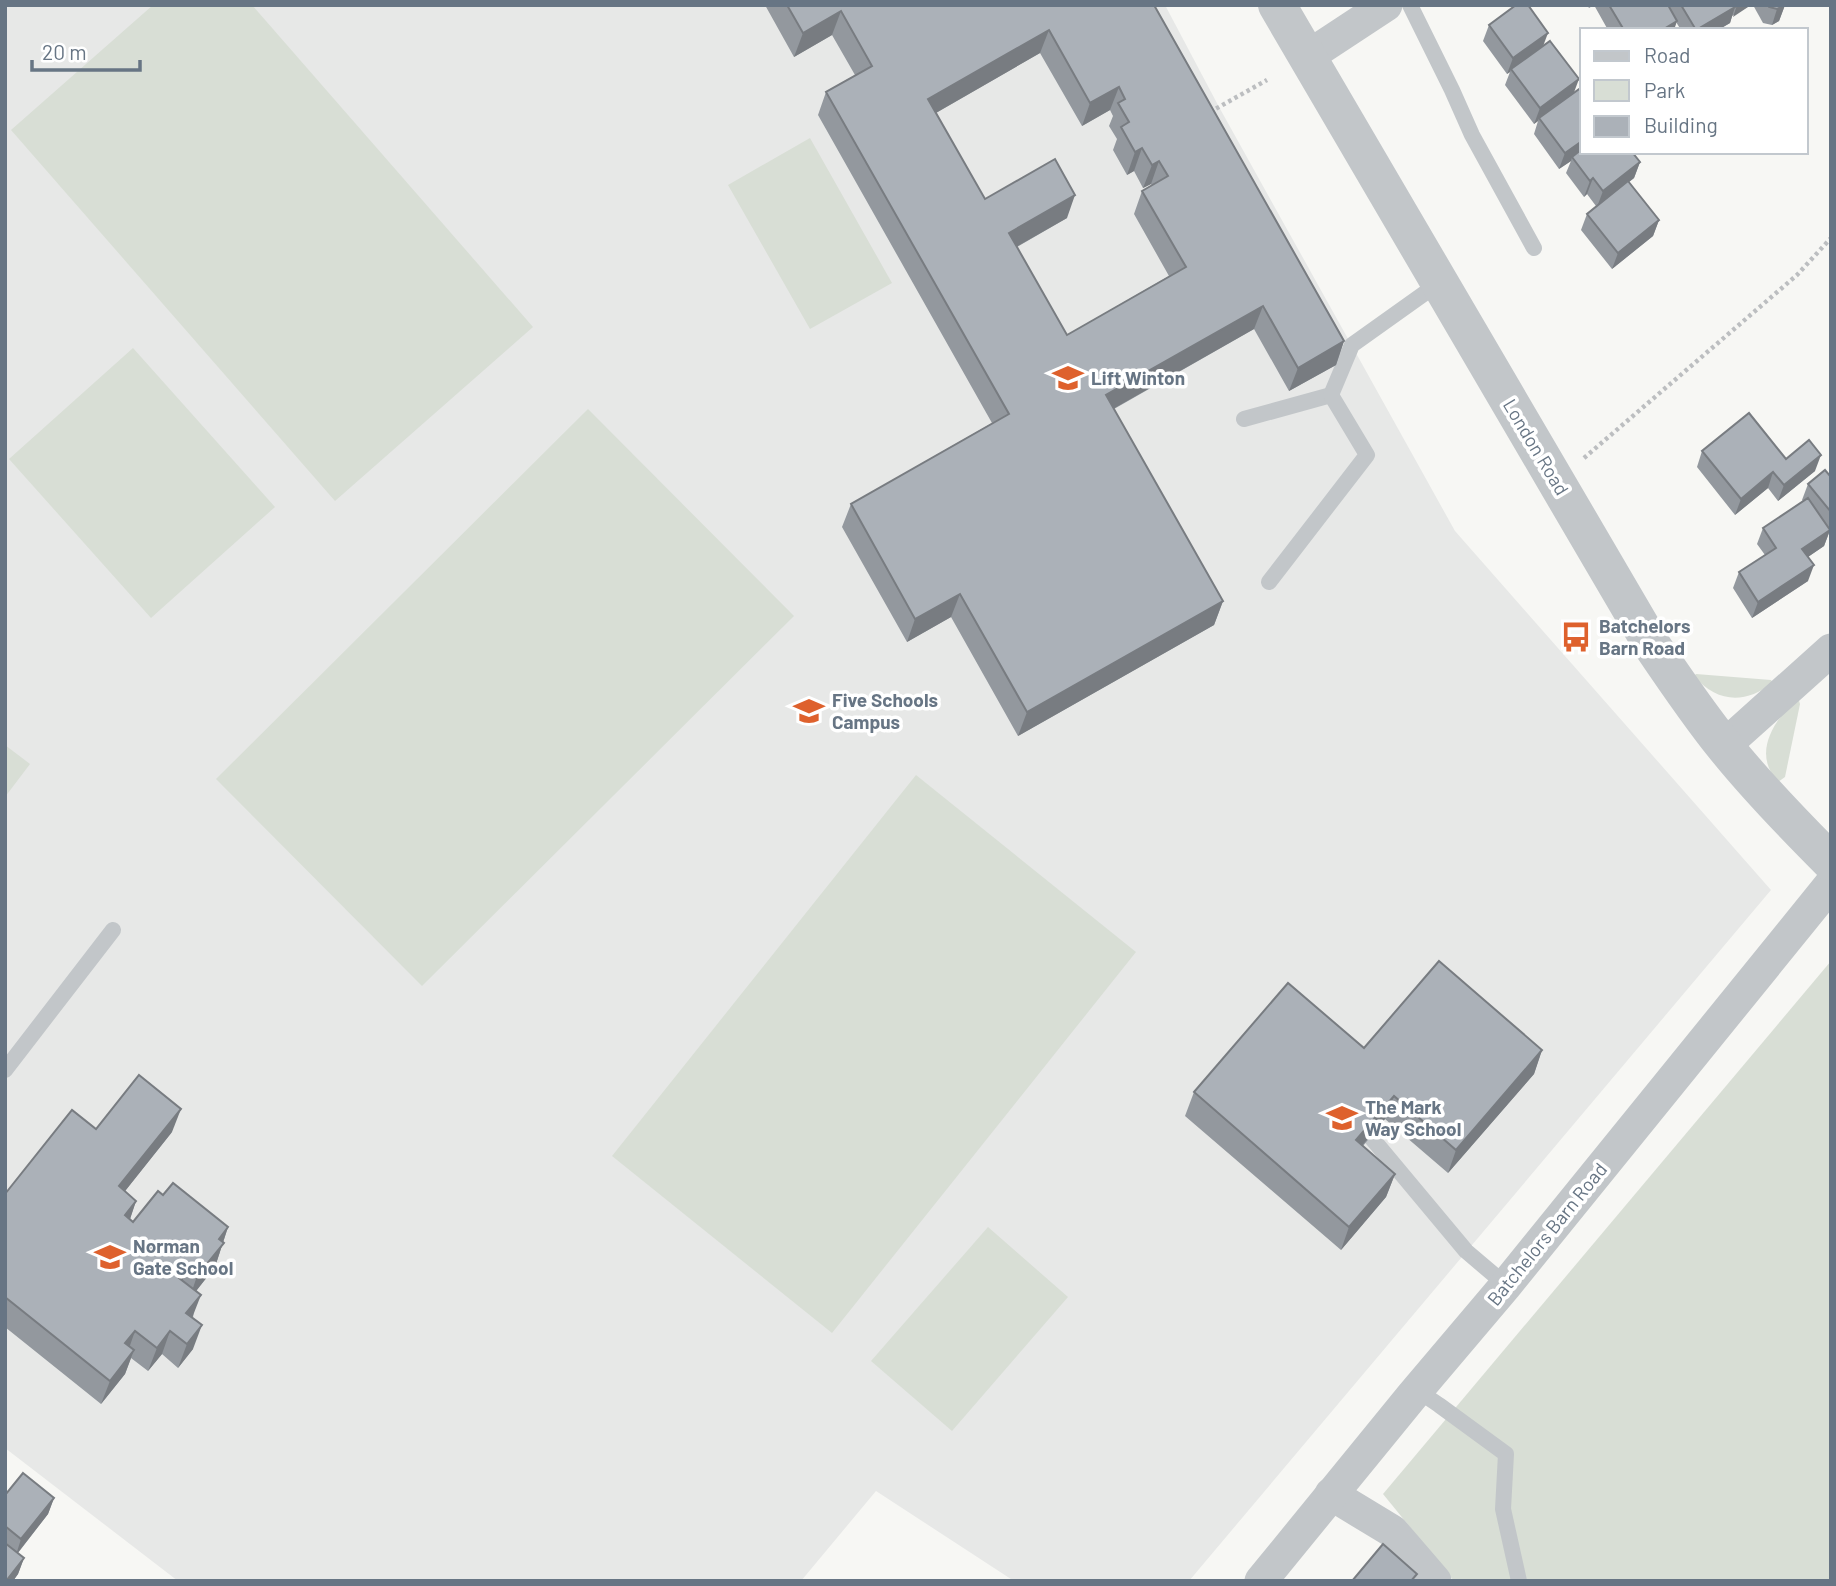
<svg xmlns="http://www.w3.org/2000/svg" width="1836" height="1586" font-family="Barlow,sans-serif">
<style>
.built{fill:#e7e8e7}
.green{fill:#d8ded5}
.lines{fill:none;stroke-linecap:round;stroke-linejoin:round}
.path{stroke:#bcbec0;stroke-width:4.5;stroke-dasharray:3.5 3.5;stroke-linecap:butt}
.service{stroke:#c2c6c9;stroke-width:16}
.minor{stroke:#c2c6c9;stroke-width:33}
.tertiary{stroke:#c2c6c9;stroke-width:38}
.wall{fill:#93989e;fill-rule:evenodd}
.shaded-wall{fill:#787c81}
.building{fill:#abb1b8;stroke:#787c81;stroke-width:2;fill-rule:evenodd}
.labels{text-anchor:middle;stroke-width:7;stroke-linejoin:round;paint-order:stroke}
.poi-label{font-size:19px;font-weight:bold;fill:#677584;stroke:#fff;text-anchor:start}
.street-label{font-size:19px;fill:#677584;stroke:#fff}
</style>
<rect width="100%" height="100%" fill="#f7f7f4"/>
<!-- built -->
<polygon class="built" points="5,5 1165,5 1219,107 1455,531 1771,890 1189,1581 1014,1581 876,1491 801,1581 178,1581 5,1448"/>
<!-- green -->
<g class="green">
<polygon points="153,5 252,5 533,327 335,501 11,130"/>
<polygon points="810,138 892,283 810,329 728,185"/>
<polygon points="133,348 275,507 151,618 9,459"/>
<polygon points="588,409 794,616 422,986 216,779"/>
<path d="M1696,674L1771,680L1773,683C1745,704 1717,703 1694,676Z"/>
<path d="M1798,697L1800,704L1785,777L1778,782C1751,752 1775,720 1798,697Z"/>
<polygon points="5,745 30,764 5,797"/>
<polygon points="916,775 1136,952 832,1333 612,1156"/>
<polygon points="1831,961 1831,1581 1454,1581 1383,1494"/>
<polygon points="988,1227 1068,1297 952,1431 871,1361"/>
</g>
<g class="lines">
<!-- path -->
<g class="path">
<polyline points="1210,112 1267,80"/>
<polyline points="1584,458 1797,275 1831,238"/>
</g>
<!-- service -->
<g class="service">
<polyline points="1410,5 1452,90 1472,135 1534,248"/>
<polyline points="1244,419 1331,395"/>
<polyline points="1269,582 1367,455 1331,395 1352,345 1439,283"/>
<polyline points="5,1070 113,930"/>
<polyline points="1370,1136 1466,1251 1506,1285"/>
<polyline points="1417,1390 1439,1405 1506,1454 1503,1509 1519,1581"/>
</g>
<!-- minor -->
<g class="minor">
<polyline points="1307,57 1386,5"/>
<polyline points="1724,746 1831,650"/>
<polyline points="1331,1494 1392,1531 1435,1581"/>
<polyline points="1261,1581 1412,1396 1506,1285 1831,884"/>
</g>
<!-- tertiary -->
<path class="tertiary" d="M1277,5L1653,647C1676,681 1699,715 1725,747C1758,788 1794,825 1831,862"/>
</g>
<!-- wall -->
<g class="wall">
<path d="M765,5H1154L1344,341L1336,365L1289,391L1254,329L1114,409L1223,601L1214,625L1018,736L951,617L907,642L842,527L851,504L992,423L818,115L826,92L855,75L832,35L794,57ZM1040,53L1082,126L1110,110L1113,116L1109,126L1117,139L1113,150L1127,175L1134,171L1143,188L1151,184L1152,186L1142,191L1134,214L1169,276L1067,335L1017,247L1067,218L985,199L936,113Z"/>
<polygon points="1587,5 1751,5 1732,16 1730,23 1718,30 1681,30 1676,22 1674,30 1608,30 1594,5 1589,8"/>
<polygon points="1753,5 1785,5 1779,21 1772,25 1763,23"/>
<polygon points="1489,25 1544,46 1574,93 1582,152 1640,162 1634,178 1629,182 1659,220 1653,236 1612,269 1581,230 1587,214 1596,206 1587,194 1584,197 1566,173 1571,161 1559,169 1534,134 1538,121 1534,124 1505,85 1510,72 1507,74 1483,41"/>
<polygon points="1702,451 1786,459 1815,471 1778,501 1768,488 1735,515 1697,467"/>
<polygon points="1831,477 1831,535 1829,533 1824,546 1808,557 1808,581 1752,618 1733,588 1739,572 1765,555 1757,544 1763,528 1803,501 1802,500 1808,484"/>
<polygon points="1364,1048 1542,1050 1534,1074 1448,1173 1385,1119 1363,1146 1395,1174 1386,1197 1341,1250 1185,1116 1194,1092"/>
<polygon points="172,1132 125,1191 136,1201 130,1219 133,1222 163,1195 228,1227 215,1267 196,1291 193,1318 193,1349 178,1368 162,1354 148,1371 131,1358 125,1374 101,1404 5,1327 5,1194"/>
<polygon points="5,1495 54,1498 48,1514 18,1553 24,1558 18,1574 13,1581 5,1581"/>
</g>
<!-- shaded-wall -->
<g class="shaded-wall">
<polygon points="1737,5 1751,5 1733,17"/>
<polygon points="1785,5 1779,21 1772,25 1777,9"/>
<polygon points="1735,7 1730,23 1718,30 1697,30"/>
<polygon points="841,11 832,35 794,57 803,33"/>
<polygon points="1677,21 1674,30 1662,30"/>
<polygon points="1049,30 1040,53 920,122 928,99"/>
<polygon points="1548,33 1542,49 1511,69 1510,72 1507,74 1513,58"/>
<polygon points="1579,79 1573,95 1539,118 1538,121 1534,124 1540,108"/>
<polygon points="1119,87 1110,110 1082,126 1090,103"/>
<polygon points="1582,141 1582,152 1572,157 1571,161 1559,169 1565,153"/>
<polygon points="1142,148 1134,171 1127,175 1135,152"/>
<polygon points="1159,161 1151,184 1143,188 1152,165"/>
<polygon points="1640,162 1634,178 1597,207 1603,191"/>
<polygon points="1593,178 1587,194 1584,197 1590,181"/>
<polygon points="1075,195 1067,218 1000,256 1009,233"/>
<polygon points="1659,220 1653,236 1612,269 1618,253"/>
<polygon points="1263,306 1254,329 1097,418 1106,395"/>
<polygon points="1344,341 1336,365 1289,391 1298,368"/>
<polygon points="1821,455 1815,471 1778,501 1784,485"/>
<polygon points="1773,472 1768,488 1735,515 1741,499"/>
<polygon points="1830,530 1824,546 1796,565 1802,549"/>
<polygon points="1814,565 1808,581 1752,618 1758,602"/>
<polygon points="960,594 951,617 907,642 915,619"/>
<polygon points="1223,601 1214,625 1018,736 1027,712"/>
<polygon points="1542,1050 1534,1074 1448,1173 1456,1150"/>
<polygon points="1394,1096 1385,1119 1347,1163 1356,1140"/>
<polygon points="181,1109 172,1132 110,1210 119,1186"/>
<polygon points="1395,1174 1386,1197 1341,1250 1349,1227"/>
<polygon points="136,1201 128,1225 125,1215"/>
<polygon points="228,1227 215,1267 189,1300 197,1276 219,1239"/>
<polygon points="187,1268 179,1291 179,1278"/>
<polygon points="201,1295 192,1318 186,1313"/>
<polygon points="202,1325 193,1349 178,1368 187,1344"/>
<polygon points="135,1331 127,1354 125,1343"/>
<polygon points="170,1331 162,1354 148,1371 157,1348"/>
<polygon points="134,1350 125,1374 101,1404 110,1381"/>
<polygon points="54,1498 48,1514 16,1555 21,1539"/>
<polygon points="24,1558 18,1574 13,1581 6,1581"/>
</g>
<!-- building -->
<g class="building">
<path d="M787,5H1154L1344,341L1298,368L1263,306L1106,395L1223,601L1027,712L960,594L915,619L851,504L1009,414L826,92L872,66L841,11L803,33ZM1049,30L1090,103L1119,87L1125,99L1118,103L1129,122L1121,127L1135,152L1142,148L1152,165L1159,161L1168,176L1142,191L1186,267L1067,335L1009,233L1075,195L1055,159L985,199L928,99Z"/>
<polygon points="1516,5 1528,5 1548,33 1513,58 1489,25"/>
<polygon points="1609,5 1668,5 1677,21 1662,30 1624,30"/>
<polygon points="1681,5 1735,5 1735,7 1696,30"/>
<polygon points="1768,5 1785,5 1777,9 1769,7"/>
<polygon points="1550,41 1579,79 1540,108 1511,69"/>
<polygon points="1582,87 1582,141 1565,153 1539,118"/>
<polygon points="1582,149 1582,152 1632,152 1640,162 1603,191 1593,178 1590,181 1572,157"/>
<polygon points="1628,181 1659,220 1618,253 1587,214"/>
<polygon points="1749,413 1786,459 1809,440 1821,455 1784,485 1773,472 1741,499 1702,451"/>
<polygon points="1825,470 1831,477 1831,512 1808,484"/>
<polygon points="1808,498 1830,530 1802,549 1814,565 1758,602 1739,572 1776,548 1763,528"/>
<polygon points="1439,961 1542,1050 1456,1150 1394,1096 1356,1140 1395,1174 1349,1227 1194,1092 1288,983 1364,1048"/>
<polygon points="139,1075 181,1109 119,1186 136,1201 125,1215 133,1222 158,1191 163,1195 173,1183 228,1227 219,1239 224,1243 197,1276 187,1268 179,1278 201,1295 186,1313 202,1325 187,1344 170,1331 157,1348 135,1331 125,1343 134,1350 110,1381 5,1297 5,1194 72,1110 96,1129"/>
<polygon points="23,1473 54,1498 21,1539 5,1526 5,1495"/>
<polygon points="5,1543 24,1558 6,1581 5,1581"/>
<polygon points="1383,1544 1417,1574 1411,1581 1352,1581"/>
</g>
<!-- icons -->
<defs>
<g id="school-bare" transform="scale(2.415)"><path d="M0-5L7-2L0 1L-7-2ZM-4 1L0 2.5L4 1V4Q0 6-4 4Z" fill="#de612d" stroke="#fff" stroke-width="2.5" paint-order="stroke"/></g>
<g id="bus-bare" transform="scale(2.415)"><path d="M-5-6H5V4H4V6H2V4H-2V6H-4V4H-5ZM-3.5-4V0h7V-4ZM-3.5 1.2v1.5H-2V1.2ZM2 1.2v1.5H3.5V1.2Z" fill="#de612d" stroke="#fff" stroke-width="2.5" paint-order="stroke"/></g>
</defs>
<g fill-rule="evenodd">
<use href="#school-bare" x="1068" y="378"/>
<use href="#bus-bare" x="1576" y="637"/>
<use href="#school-bare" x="809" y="711"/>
<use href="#school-bare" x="1342" y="1118"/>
<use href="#school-bare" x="110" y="1257"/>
</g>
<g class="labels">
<!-- poi labels -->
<g class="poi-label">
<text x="1091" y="385">Lift Winton</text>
<text x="1599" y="633">Batchelors<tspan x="1599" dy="22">Barn Road</tspan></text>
<text x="832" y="707">Five Schools<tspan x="832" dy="22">Campus</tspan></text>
<text x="1365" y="1114">The Mark<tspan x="1365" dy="22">Way School</tspan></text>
<text x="133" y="1253">Norman<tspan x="133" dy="22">Gate School</tspan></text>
</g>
<!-- street labels -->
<g class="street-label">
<text transform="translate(1536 447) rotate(59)" y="7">London Road</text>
<text transform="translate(1547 1234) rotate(-51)" y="7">Batchelors Barn Road</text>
</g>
</g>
<!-- border -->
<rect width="1836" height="1586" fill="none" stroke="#677584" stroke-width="14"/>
<!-- legend -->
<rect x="1580" y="28" width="228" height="126" fill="#ffffff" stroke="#c2c8ce" stroke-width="2"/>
<rect x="1594" y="51" width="35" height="10" fill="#c2c6c9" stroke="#c2c8ce" stroke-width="2"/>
<text x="1644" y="63" font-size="21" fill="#677584">Road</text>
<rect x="1594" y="80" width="35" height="21" fill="#d8ded5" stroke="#c2c8ce" stroke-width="2"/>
<text x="1644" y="98" font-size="21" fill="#677584">Park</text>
<rect x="1594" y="116" width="35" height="21" fill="#abb1b8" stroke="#c2c8ce" stroke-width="2"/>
<text x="1644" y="133" font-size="21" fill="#677584">Building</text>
<!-- scale -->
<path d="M32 60v10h108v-10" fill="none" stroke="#677584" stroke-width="3.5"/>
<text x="42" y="60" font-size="21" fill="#677584" stroke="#ffffff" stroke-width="5" paint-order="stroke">20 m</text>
</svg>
